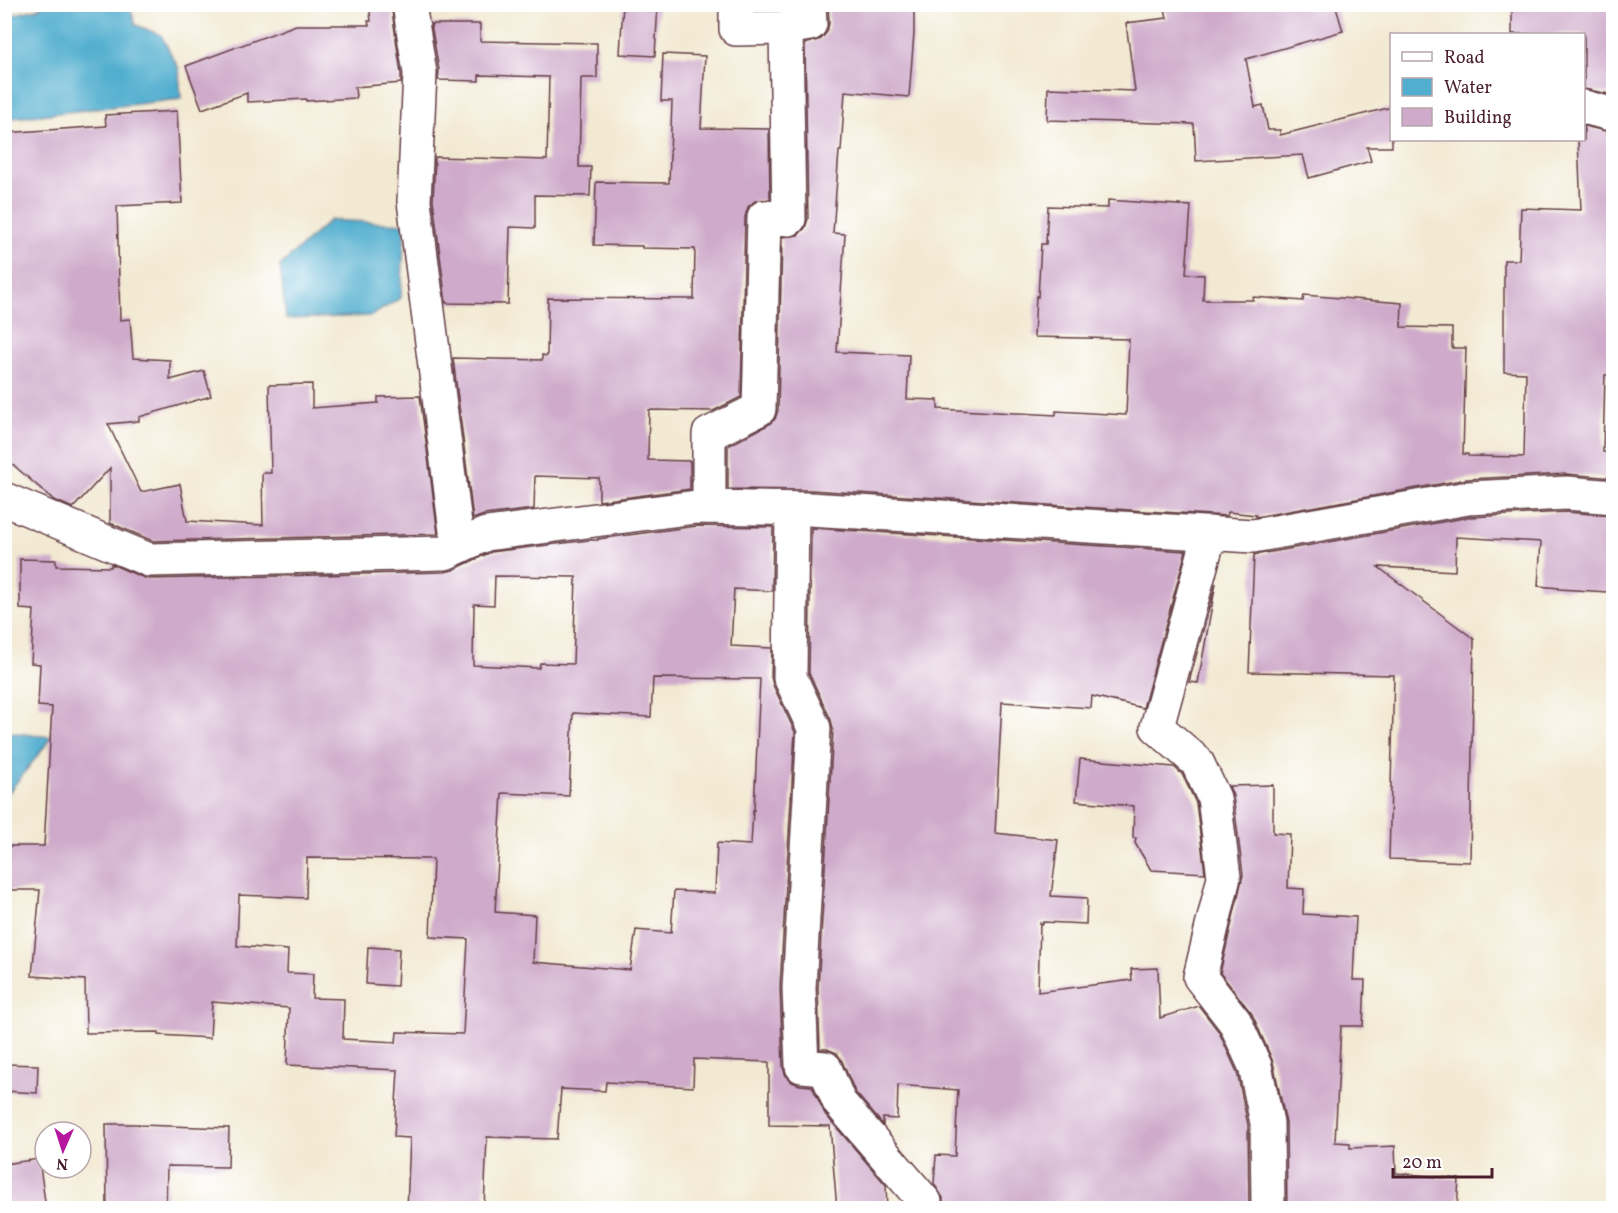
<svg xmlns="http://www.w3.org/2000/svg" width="1618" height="1213" font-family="Vollkorn,serif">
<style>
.water{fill:#51aecf;stroke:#4e667d;stroke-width:1.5}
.building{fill:#cfaaca;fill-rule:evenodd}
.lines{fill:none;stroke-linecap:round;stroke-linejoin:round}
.minor-casing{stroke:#633d44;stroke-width:36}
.minor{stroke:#fff;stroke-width:33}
</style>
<rect width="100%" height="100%" fill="#fff"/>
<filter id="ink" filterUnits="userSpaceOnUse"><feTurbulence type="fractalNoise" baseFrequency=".0167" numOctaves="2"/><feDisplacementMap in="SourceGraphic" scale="12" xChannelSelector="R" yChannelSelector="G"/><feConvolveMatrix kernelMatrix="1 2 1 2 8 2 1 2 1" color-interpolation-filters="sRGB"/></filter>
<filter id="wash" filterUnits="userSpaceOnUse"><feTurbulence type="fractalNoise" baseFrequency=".008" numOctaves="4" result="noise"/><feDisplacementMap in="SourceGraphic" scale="24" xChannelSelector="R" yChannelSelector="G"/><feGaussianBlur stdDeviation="1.35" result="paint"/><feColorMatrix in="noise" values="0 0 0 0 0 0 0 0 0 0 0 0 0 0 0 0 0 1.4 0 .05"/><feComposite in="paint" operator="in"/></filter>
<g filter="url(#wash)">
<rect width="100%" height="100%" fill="#f2e9d2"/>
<!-- water -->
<g class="water">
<polygon points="40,5 129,5 136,25 161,35 179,69 181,99 5,119 5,17 40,8"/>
<polygon points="330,220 405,224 401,298 371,316 286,319 280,266"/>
<polygon points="5,732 52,737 5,797"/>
</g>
<g id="blocks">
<!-- building -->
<g class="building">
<polygon points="369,4 391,4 401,74 401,83 355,87 356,98 306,101 306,99 247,102 247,93 202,109 186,66 296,25 369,25 368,21 371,21"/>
<polygon points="623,4 658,4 655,56 620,54"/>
<polygon points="828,4 914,4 914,33 909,97 845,91 841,151 839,151 833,233 845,234 837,352 909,355 907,399 938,400 938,409 1056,415 1056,411 1126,415 1129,339 1034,337 1036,296 1038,297 1041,244 1046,244 1048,206 1108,208 1108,200 1191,206 1186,274 1204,275 1203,300 1253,300 1253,297 1303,301 1304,295 1402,303 1401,327 1452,328 1452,348 1466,348 1463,454 1468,454 1468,456 1524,457 1526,373 1504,372 1504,260 1519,260 1521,208 1581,210 1578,140 1584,140 1584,126 1614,133 1614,375 1605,375 1603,452 1614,453 1614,478 1566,474 1467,479 1256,517 1256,515 1228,512 1227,516 810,490 728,489 728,446 768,425 775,419 778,410 782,237 798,235 805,228 808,219 805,44 821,39 827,32 829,23"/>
<polygon points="1164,4 1335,4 1343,31 1246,59 1255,107 1263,105 1268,130 1280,130 1280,135 1392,107 1392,147 1367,147 1371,161 1309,178 1303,155 1196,161 1194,124 1047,120 1048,88 1135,91 1126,23 1167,18"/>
<polygon points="1512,4 1610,4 1609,33 1614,33 1614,95 1584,89 1584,34 1512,34"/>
<polygon points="431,24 480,24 480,41 597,43 597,78 581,78 579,167 591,167 590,196 535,195 535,228 510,227 508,304 446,303 433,200 435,157 547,160 549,77 479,75 479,81 438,80 439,70"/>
<polygon points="663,54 705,56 701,128 769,129 770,199 755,201 748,207 745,217 741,397 713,411 649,410 648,460 690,461 690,489 599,501 599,478 535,476 534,509 484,515 473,519 453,358 542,360 542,355 547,356 548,298 694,299 695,249 642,248 642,246 594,245 596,182 669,183 672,101 661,101"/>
<polygon points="177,111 182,203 117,206 120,320 130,319 133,358 170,360 170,380 204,371 211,396 139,417 139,421 108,424 141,492 180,484 187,521 263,525 262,473 271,473 269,385 312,384 312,408 378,403 378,397 420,396 438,534 153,541 110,523 110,468 73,508 54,500 4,457 4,133 106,126 105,115"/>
<polygon points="1567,512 1614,516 1614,541 1610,540 1608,592 1559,589 1559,588 1538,586 1541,542 1456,537 1455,571 1378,567 1474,639 1470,862 1389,859 1394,675 1249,672 1254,555 1470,517"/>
<path d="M697,526L773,527L772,591L734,589L731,646L772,648L771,677L773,685L795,732L780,987L783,1067L786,1076L792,1082L800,1085L812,1086L825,1114L886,1185L887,1209H837L830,1126L769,1125V1062L694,1059L693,1087L606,1082L605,1091L561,1089L557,1139L487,1137L484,1209H407L410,1138L394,1137L398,1070L287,1065L289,1008L212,1002L210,1038L159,1035V1032L86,1033L85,980L32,976L40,890H4V846H44L52,707L38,706L40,664L31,663L34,610L20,609V559L56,560V566L111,567V564L142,577L149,579L445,572L453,570L491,552L589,540H598V539ZM495,576L576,577L573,664L540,663L539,668L473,665L474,604L494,605ZM653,678L760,679L754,810H753L751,845L717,843L715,893L674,891L671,933L636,930L630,970L533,962L535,915L495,912L502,793L569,796L573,713L651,717ZM307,858L433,859L430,937L468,939L463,1034L397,1032L396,1042L343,1039L344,999L312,998L313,974L287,973L288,950L237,946L239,895L306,898Z"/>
<polygon points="811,528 1186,551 1143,708 1092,696 1091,708 1002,702 995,833 1058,840 1051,896 1087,898 1086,924 1043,922 1043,924 1040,923 1038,992 1132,980 1131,969 1158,968 1160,1018 1199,1006 1219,1032 1237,1072 1248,1125 1249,1209 943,1209 943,1198 934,1184 936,1155 955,1156 958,1090 898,1085 897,1119 883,1118 883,1125 855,1092 842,1061 837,1053 827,1049 820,1049 818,988 833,729 831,720 809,673"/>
<polygon points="1216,583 1198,683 1189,682"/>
<polygon points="1080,759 1174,767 1182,774 1196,803 1205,873 1151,870 1135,843 1136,838 1133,838 1134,806 1076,801"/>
<polygon points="1273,785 1273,833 1290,834 1288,888 1304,889 1303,914 1356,917 1353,980 1365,980 1363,1026 1341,1026 1335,1142 1350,1143 1350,1148 1395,1146 1396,1173 1459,1179 1457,1209 1287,1209 1286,1123 1273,1062 1252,1014 1220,973 1243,875 1233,796 1229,786"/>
<polygon points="368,947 399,949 397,986 366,984"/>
<polygon points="4,1064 38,1065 37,1093 4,1091"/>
<polygon points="106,1124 139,1124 139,1125 229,1128 228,1167 167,1166 166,1209 107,1209"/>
<polygon points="39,1159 46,1209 4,1209 4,1164"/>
</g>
</g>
</g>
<g filter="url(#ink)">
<use href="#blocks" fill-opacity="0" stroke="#633d44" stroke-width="1.5"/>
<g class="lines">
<!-- minor casing -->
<g class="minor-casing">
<g id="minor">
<polyline points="409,4 420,73 414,201 458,547"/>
<polyline points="736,4 736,29 786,28"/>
<polyline points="1584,107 1614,115"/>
<polyline points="4,499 149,560 445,553 486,534 696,507 809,509 1253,536 1468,498 1567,493 1614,497"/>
<polyline points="709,507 709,434 759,409 764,217 789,219 786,28 810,24 809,4"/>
<polyline points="792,509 790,677 814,728 799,988 802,1066 825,1068 839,1102 925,1202"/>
<polyline points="1210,533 1157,727 1197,762 1214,798 1224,877 1200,977 1235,1022 1255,1066 1267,1123 1268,1208"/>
</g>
</g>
<!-- minor -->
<use href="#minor" class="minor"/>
</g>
</g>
<!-- margin -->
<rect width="1618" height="1213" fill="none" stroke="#fff" stroke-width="24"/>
<!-- legend -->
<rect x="1390" y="33" width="195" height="108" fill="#ffffff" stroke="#b7a5aa" stroke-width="1.5"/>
<rect x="1402" y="52" width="30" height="9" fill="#ffffff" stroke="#b7a5aa" stroke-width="1.5"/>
<text x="1444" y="63" font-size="18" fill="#4a1f2b">Road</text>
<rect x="1402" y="78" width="30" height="18" fill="#51aecf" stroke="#b7a5aa" stroke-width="1.5"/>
<text x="1444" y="93" font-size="18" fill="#4a1f2b">Water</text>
<rect x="1402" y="108" width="30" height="18" fill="#cfaaca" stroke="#b7a5aa" stroke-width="1.5"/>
<text x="1444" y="123" font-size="18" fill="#4a1f2b">Building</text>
<!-- north arrow -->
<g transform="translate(63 1150) rotate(183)"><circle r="28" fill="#ffffff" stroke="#b7a5aa" stroke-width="1.5"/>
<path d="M0-4.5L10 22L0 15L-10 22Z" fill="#b5179e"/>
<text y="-9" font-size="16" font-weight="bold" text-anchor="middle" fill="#4a1f2b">N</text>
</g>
<!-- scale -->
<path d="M1393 1168v9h99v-9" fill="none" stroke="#4a1f2b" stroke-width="3"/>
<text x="1402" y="1168" font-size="18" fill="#4a1f2b" stroke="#ffffff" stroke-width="4.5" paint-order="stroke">20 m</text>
</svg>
